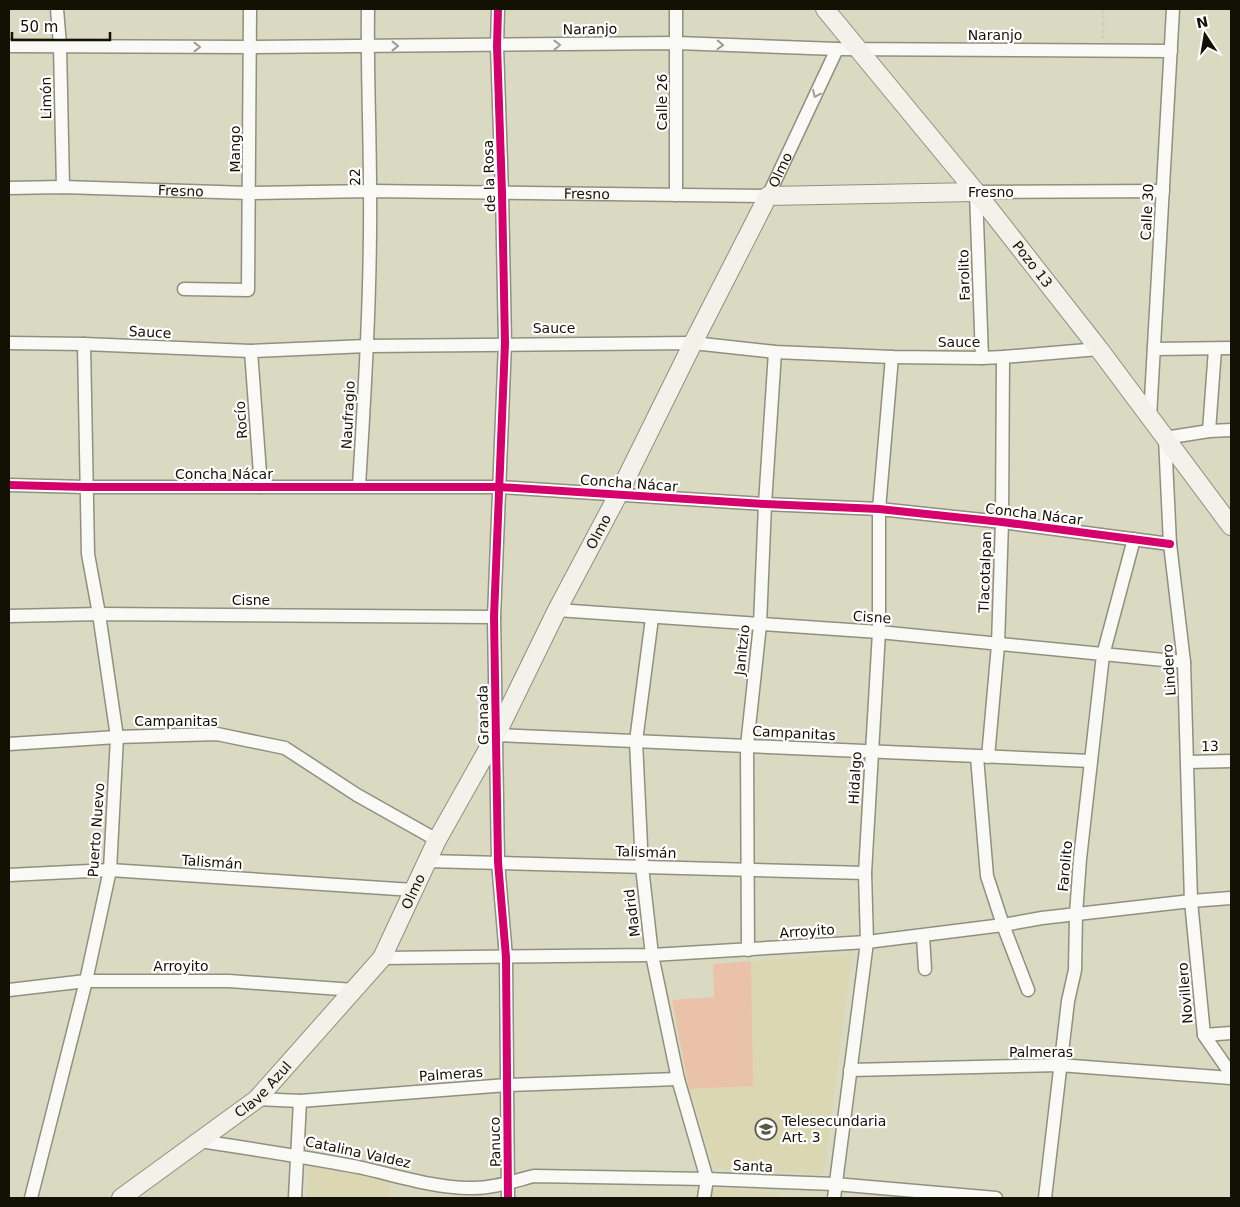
<svg xmlns="http://www.w3.org/2000/svg" width="1240" height="1207" font-family="'DejaVu Sans',sans-serif">
<style>
.built{fill:#dbd7b2}
.garden{fill:#eac2a9}
.lines{fill:none;stroke-linecap:round;stroke-linejoin:round}
.minor-casing{stroke:#91907e;stroke-width:15}
.secondary-casing{stroke:#91907e;stroke-width:20}
.path{stroke:#cecdc6;stroke-width:2.5;stroke-dasharray:4 2.5;stroke-linecap:butt}
.minor{stroke:#f9f9f6;stroke-width:12}
.secondary{stroke:#f2f2ea;stroke-width:18}
.cycleway-casing{stroke:#fff;stroke-width:11}
.cycleway{stroke:#d6006c;stroke-width:8}
.oneway{stroke:#9d9c95}
.labels{text-anchor:middle;stroke-width:4.5;stroke-linejoin:round;paint-order:stroke}
.street-label{font-size:14px;fill:#131103;stroke:#fff}
.poi-label{font-size:14px;fill:#131103;stroke:#fff;text-anchor:start}
</style>
<rect width="100%" height="100%" fill="#dad9c2"/>
<!-- built -->
<g class="built">
<polygon points="852,954 824,1174 715,1168 689,1089 753,1086 751,961"/>
<polygon points="310,1157 390,1168 389,1198 307,1198"/>
<polygon points="710,1188 779,1193 778,1198 709,1198"/>
</g>
<!-- garden -->
<polygon class="garden" points="751,961 753,1086 689,1089 672,1000 714,997 713,964"/>
<g class="lines">
<!-- minor casing -->
<g class="minor-casing">
<g id="minor">
<polyline points="57,9 60,45 63,187"/>
<polyline points="498,9 497,46 502,193 505,343 494,617 498,862 506,957 508,1198"/>
<polyline points="676,9 676,195"/>
<polyline points="9,46 250,47 677,43 837,49 1171,51"/>
<path id="s1" d="M9,188L63,187L249,193L370,191L768,196L837,49"/>
<polyline points="184,289 248,290 250,9"/>
<polyline points="9,343 84,344 251,351 367,346 693,343 775,352 892,357 982,358 1003,357 1099,349"/>
<polyline points="1154,349 1231,348"/>
<polyline points="251,351 261,487"/>
<polyline points="982,358 976,192 1163,191"/>
<polyline points="1150,417 1173,9"/>
<polyline points="1231,430 1209,431 1165,438 1170,544 1184,662 1191,901 1204,1035 1231,1074"/>
<polyline points="1209,431 1215,349"/>
<polyline points="9,485 85,487 499,487 765,504 879,509 1002,522 1170,544"/>
<path d="M359,486C365,388 371,289 370,191C370,130 367,69 368,9"/>
<polyline points="557,610 879,632 1184,662"/>
<polyline points="9,616 99,614 494,617"/>
<polyline points="652,618 636,741 642,867 652,955 678,1079 707,1179 704,1198"/>
<polyline points="496,735 1091,761"/>
<polyline points="9,744 117,737 217,734 285,748 357,795 437,840"/>
<polyline points="977,757 987,876 1003,925 1028,990"/>
<polyline points="988,757 998,645 1002,522 1003,357"/>
<polyline points="1188,762 1231,761"/>
<polyline points="427,861 865,873"/>
<polyline points="9,875 110,870 413,890"/>
<polyline points="923,936 925,969"/>
<polyline points="748,950 747,746 760,625 765,504 775,352"/>
<polyline points="382,958 652,955 867,942 1003,925 1042,918 1191,901 1231,898"/>
<polyline points="9,990 86,981 229,981 354,990"/>
<polyline points="1204,1035 1231,1033"/>
<polyline points="850,1070 1059,1065 1231,1078"/>
<polyline points="257,1099 300,1101 507,1085 678,1079"/>
<path d="M200,1141C253,1149 306,1157 358,1167C395,1175 433,1188 470,1188C491,1189 514,1181 534,1176L707,1179L835,1184L996,1198"/>
<polyline points="31,1198 86,981 110,870 117,737 99,614 88,554 84,344"/>
<polyline points="295,1198 300,1101"/>
<polyline points="834,1198 867,942 865,873 879,632 879,509 892,357"/>
<polyline points="1045,1198 1068,1001 1075,970 1076,914 1080,859 1103,655 1134,539"/>
</g>
</g>
<!-- secondary casing -->
<g class="secondary-casing">
<g id="secondary">
<path id="s2" d="M825,9L976,192L1099,349L1231,526"/>
<path id="s3" d="M121,1198L257,1099L382,958L437,840L496,735L557,610L618,495L693,343L768,196L976,192"/>
</g>
</g>
<!-- path -->
<polyline class="path" points="1103,39 1103,9"/>
<!-- minor -->
<use href="#minor" class="minor"/>
<!-- secondary -->
<use href="#secondary" class="secondary"/>
<!-- cycleway casing -->
<g class="cycleway-casing">
<g id="cycleway">
<polyline points="498,9 497,46 502,193 505,343 494,617 498,862 506,957 508,1198"/>
<polyline points="9,485 85,487 499,487 765,504 879,509 1002,522 1170,544"/>
</g>
</g>
<!-- cycleway -->
<use href="#cycleway" class="cycleway"/>
</g>
<!-- one-way arrows -->
<defs><path id="oneway-chevron" d="M-2-3.5L2.5 0L-2 3.5" fill="none" stroke-width="1.6" stroke-linecap="round" stroke-linejoin="round" transform="scale(1.25)"/></defs>
<g class="oneway">
<use href="#oneway-chevron" transform="translate(557 45) rotate(-1)"/>
<use href="#oneway-chevron" transform="translate(720 45) rotate(2)"/>
<use href="#oneway-chevron" transform="translate(395 46)"/>
<use href="#oneway-chevron" transform="translate(197 47)"/>
<use href="#oneway-chevron" transform="translate(816 94) rotate(115)"/>
</g>
<!-- icons -->
<defs>
<g id="school-ring" transform="scale(1.125)"><circle r="9.5" fill="#fff" stroke="#595746" stroke-width="1.5"/><path d="M0-5L7-2L0 1L-7-2ZM-4 1L0 2.5L4 1V4Q0 6-4 4Z" fill="#595746"/></g>
</defs>
<g fill-rule="evenodd">
<use href="#school-ring" x="766" y="1129"/>
</g>
<g class="labels">
<!-- street labels -->
<g class="street-label">
<text transform="translate(590 29) rotate(-1)" y="5">Naranjo</text>
<text x="995" y="40">Naranjo</text>
<text transform="translate(46 98) rotate(-91)" y="5">Limón</text>
<text transform="translate(662 102) rotate(-90)" y="5">Calle 26</text>
<text transform="translate(235 149) rotate(-90)" y="5">Mango</text>
<text dy="5" stroke="none"><textPath href="#s1" startOffset="788">Olmo</textPath></text>
<text transform="translate(489 176) rotate(-92)" y="5">de la Rosa</text>
<text transform="translate(355 177) rotate(-91)" y="5">22</text>
<text dy="5" stroke="none"><textPath href="#s1" startOffset="172">Fresno</textPath></text>
<text x="991" y="197">Fresno</text>
<text dy="5" stroke="none"><textPath href="#s1" startOffset="578">Fresno</textPath></text>
<text transform="translate(1147 212) rotate(-87)" y="5">Calle 30</text>
<text dy="5" stroke="none"><textPath href="#s2" startOffset="329">Pozo 13</textPath></text>
<text transform="translate(964 275) rotate(-92)" y="5">Farolito</text>
<text x="554" y="333">Sauce</text>
<text transform="translate(150 332) rotate(3)" y="5">Sauce</text>
<text x="959" y="347">Sauce</text>
<text transform="translate(348 415) rotate(-87)" y="5">Naufragio</text>
<text transform="translate(241 420) rotate(-94)" y="5">Rocío</text>
<text x="224" y="479">Concha Nácar</text>
<text transform="translate(629 483) rotate(4)" y="5">Concha Nácar</text>
<text transform="translate(1034 514) rotate(7)" y="5">Concha Nácar</text>
<text dy="5" stroke="none"><textPath href="#s3" startOffset="835">Olmo</textPath></text>
<text transform="translate(985 572) rotate(-88)" y="5">Tlacotalpan</text>
<text x="251" y="605">Cisne</text>
<text transform="translate(872 617) rotate(4)" y="5">Cisne</text>
<text transform="translate(742 650) rotate(-84)" y="5">Janitzio</text>
<text transform="translate(1169 670) rotate(-94)" y="5">Lindero</text>
<text transform="translate(483 715) rotate(-91)" y="5">Granada</text>
<text x="176" y="726">Campanitas</text>
<text transform="translate(794 733) rotate(3)" y="5">Campanitas</text>
<text transform="translate(1210 746) rotate(-1)" y="5">13</text>
<text transform="translate(855 778) rotate(-87)" y="5">Hidalgo</text>
<text transform="translate(96 830) rotate(-86)" y="5">Puerto Nuevo</text>
<text transform="translate(646 852) rotate(2)" y="5">Talismán</text>
<text transform="translate(212 862) rotate(4)" y="5">Talismán</text>
<text transform="translate(1065 866) rotate(-85)" y="5">Farolito</text>
<text dy="5" stroke="none"><textPath href="#s3" startOffset="430">Olmo</textPath></text>
<text transform="translate(632 913) rotate(-97)" y="5">Madrid</text>
<text transform="translate(807 931) rotate(-4)" y="5">Arroyito</text>
<text x="181" y="971">Arroyito</text>
<text transform="translate(1185 993) rotate(-95)" y="5">Novillero</text>
<text x="1041" y="1057">Palmeras</text>
<text transform="translate(451 1074) rotate(-4)" y="5">Palmeras</text>
<text dy="5" stroke="none"><textPath href="#s3" startOffset="179">Clave Azul</textPath></text>
<text transform="translate(495 1142) rotate(-91)" y="5">Panuco</text>
<text transform="translate(358 1152) rotate(12)" y="5">Catalina Valdez</text>
<text transform="translate(753 1166) rotate(3)" y="5">Santa</text>
</g>
<!-- poi labels -->
<g class="poi-label">
<text x="782" y="1126">Telesecundaria<tspan x="782" dy="16">Art. 3</tspan></text>
</g>
</g>
<!-- border -->
<rect width="1240" height="1207" fill="none" stroke="#131103" stroke-width="20"/>
<!-- north arrow -->
<g transform="translate(1205 35) rotate(348)" stroke="#ffffff" stroke-width="4" paint-order="stroke">
<path d="M0-4L9 19L0 12L-9 19Z" fill="#131103"/>
<text y="-8" font-size="14" font-weight="bold" text-anchor="middle" fill="#131103">N</text>
</g>
<!-- scale -->
<path d="M12 32v8h98v-8" fill="none" stroke="#131103" stroke-width="2.5"/>
<text x="20" y="32" font-size="15" fill="#131103" stroke="#ffffff" stroke-width="4" paint-order="stroke">50 m</text>
</svg>
